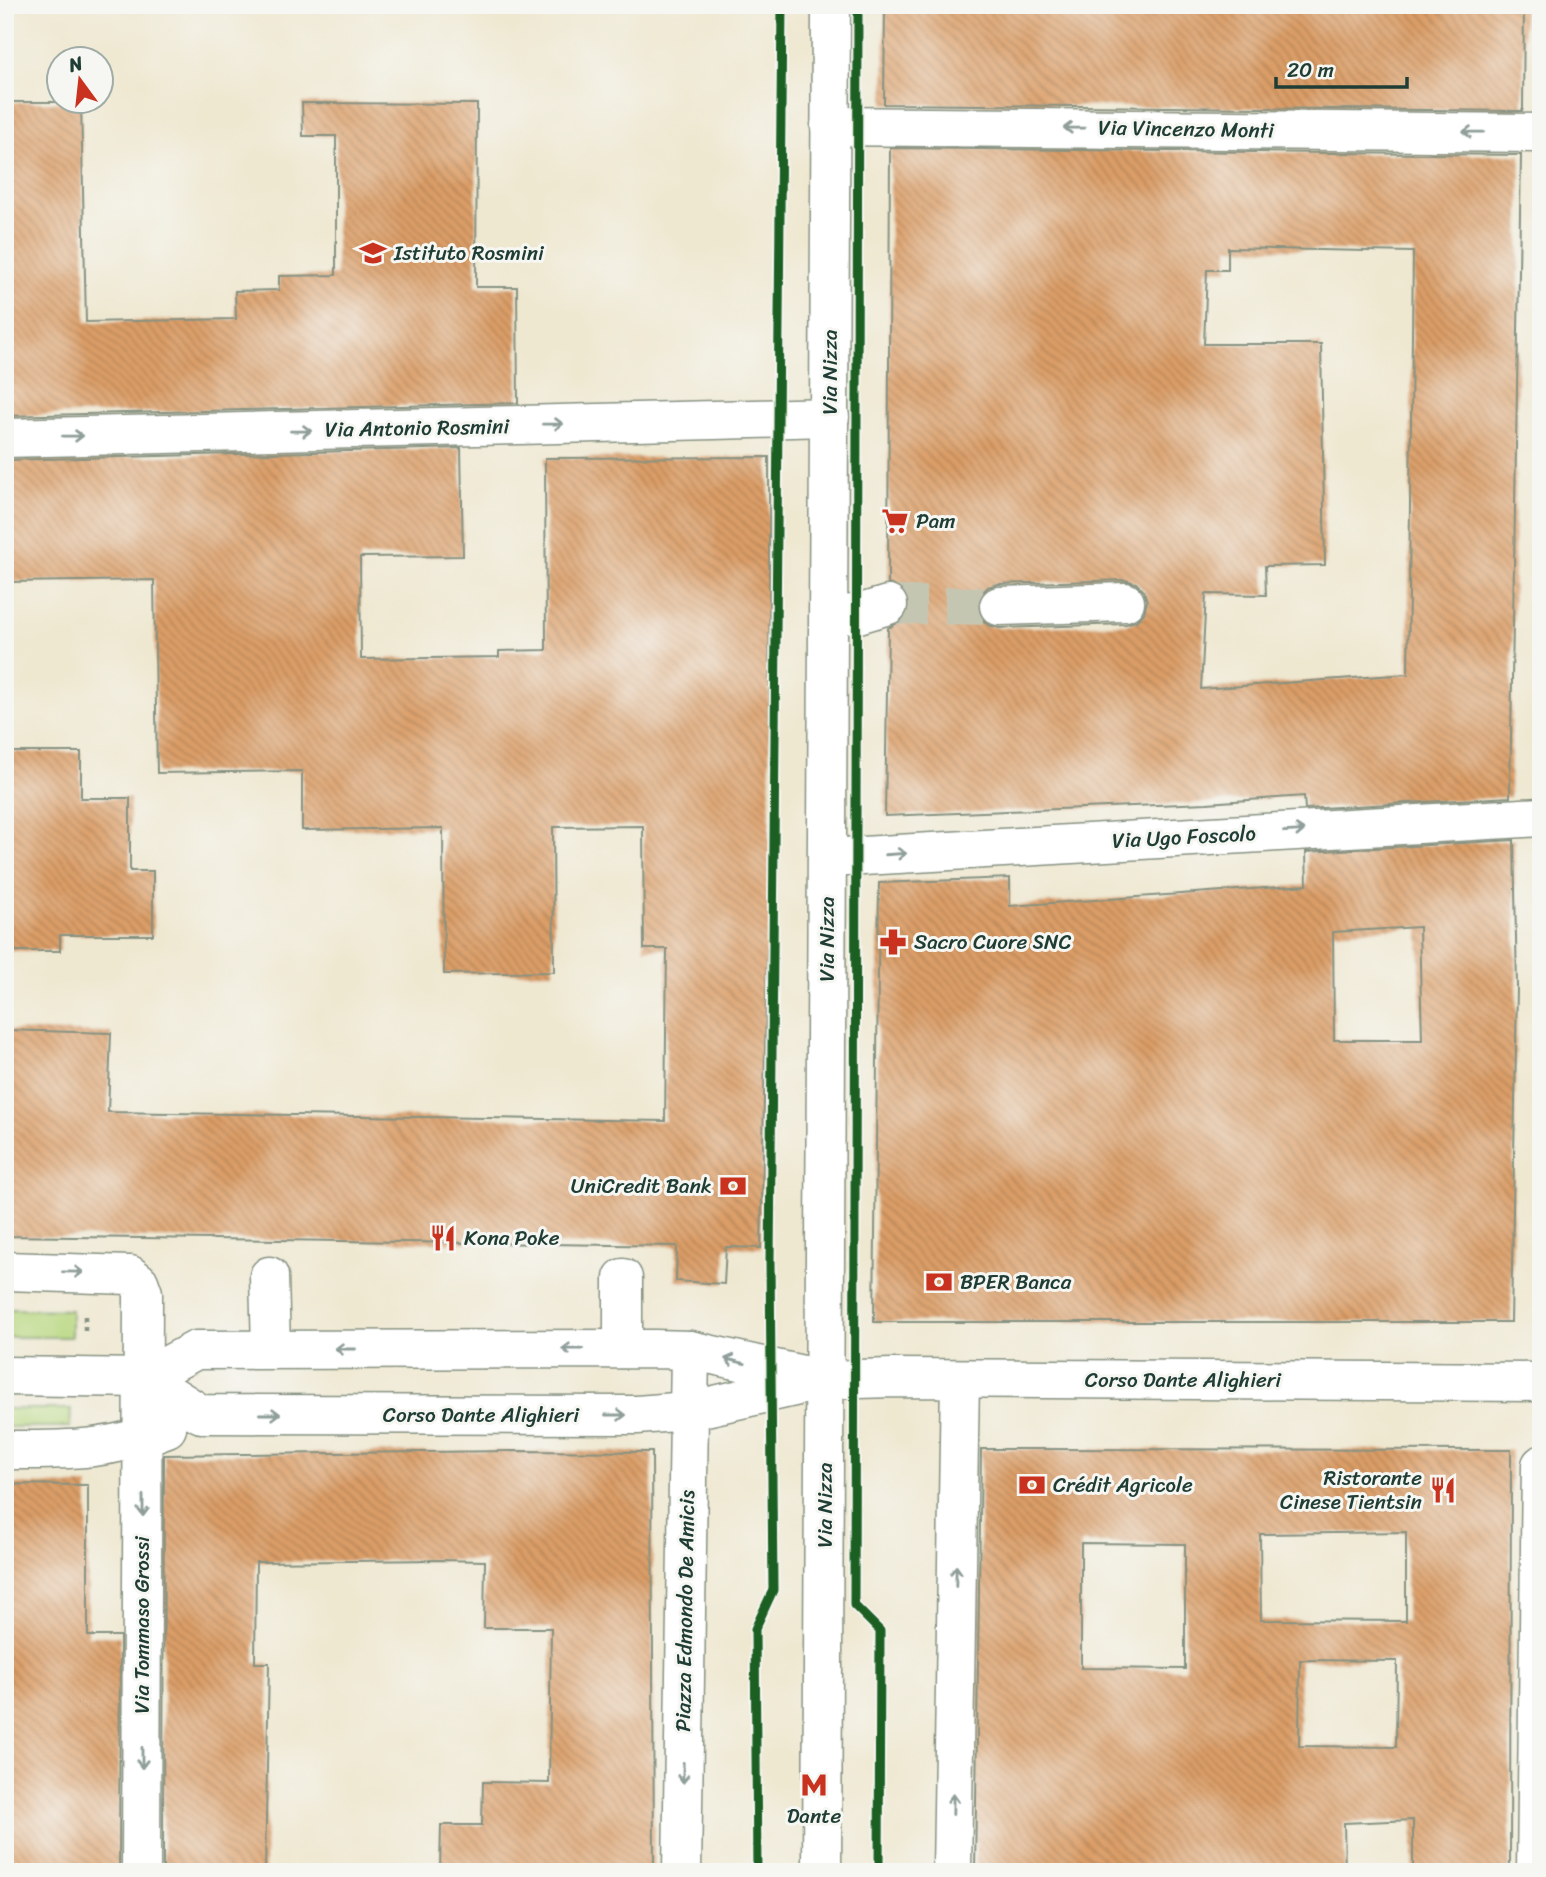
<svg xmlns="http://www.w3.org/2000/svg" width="1546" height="1877" font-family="Sriracha,sans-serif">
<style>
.grass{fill:#b7d77e;stroke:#6b8a59;stroke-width:2}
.building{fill:url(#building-back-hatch);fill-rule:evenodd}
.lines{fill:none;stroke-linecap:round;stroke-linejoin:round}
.minor-tunnel{stroke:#c5c6b2;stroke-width:38;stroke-dasharray:38 19;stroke-linecap:butt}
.minor-casing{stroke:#879282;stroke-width:41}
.path{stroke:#879282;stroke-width:4.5;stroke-dasharray:5 5;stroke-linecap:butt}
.minor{stroke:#fff;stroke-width:38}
.cycleway-casing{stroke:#f6f6f2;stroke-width:13}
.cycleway{stroke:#1b5e20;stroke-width:9}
.oneway{stroke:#8f9e9a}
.labels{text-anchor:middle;stroke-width:6;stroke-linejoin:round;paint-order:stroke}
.street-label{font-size:21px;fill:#1f3d34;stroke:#f6f6f2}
.poi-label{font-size:21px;fill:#1f3d34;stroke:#f6f6f2;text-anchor:start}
</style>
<defs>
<pattern id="building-back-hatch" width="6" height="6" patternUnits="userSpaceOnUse" patternTransform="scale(1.75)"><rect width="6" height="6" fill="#dc9e67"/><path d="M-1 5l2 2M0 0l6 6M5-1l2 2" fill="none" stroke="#b28256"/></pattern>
</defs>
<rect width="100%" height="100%" fill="#f6f6f2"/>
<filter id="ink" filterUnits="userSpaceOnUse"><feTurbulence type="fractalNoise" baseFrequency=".0143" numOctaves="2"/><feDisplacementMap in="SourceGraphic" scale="14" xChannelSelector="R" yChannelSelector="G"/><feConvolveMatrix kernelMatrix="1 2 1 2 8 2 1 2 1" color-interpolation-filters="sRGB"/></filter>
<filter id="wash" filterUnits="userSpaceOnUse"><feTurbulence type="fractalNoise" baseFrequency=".00686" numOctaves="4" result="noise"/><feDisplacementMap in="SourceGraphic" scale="28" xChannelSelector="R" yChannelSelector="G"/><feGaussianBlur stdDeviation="1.57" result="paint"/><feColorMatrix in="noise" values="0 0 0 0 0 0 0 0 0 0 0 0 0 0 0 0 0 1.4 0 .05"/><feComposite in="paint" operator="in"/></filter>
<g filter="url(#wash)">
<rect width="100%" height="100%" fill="#efe8d1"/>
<!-- grass -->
<g class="grass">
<polygon points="5,1309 71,1310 71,1337 5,1337"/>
<polygon points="5,1409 71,1409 70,1427 5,1427"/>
</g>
<g id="blocks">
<!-- building -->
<g class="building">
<polygon points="885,5 1524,5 1523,108 1522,111 884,104"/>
<polygon points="5,102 81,102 86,322 236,319 235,291 279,290 279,276 336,275 336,136 303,136 302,103 477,104 476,287 517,287 518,403 5,416"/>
<path d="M890,148L1521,155L1510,797L1305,809L1304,796L1207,803L885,816L888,628L903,620L909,609V598L903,590L888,584ZM1228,248L1413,252L1408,674L1201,689L1206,594L1266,595L1265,566L1325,565L1321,344H1204L1207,270H1228ZM1124,580L1136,583L1144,591L1147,601L1144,613L1136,621L1126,624L999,628L988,625L981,618L977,607L980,595L988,587L998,584Z"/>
<polygon points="461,448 463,556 360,557 361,659 499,657 499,651 546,650 545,458 769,457 770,949 767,949 761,1248 726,1247 724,1284 676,1281 677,1246 5,1236 5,1030 111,1033 108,1112 665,1121 667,949 644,949 643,826 553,827 554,972 444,974 443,828 302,830 302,771 157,773 154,580 5,582 5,460"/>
<polygon points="5,752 81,752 81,798 130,798 130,871 153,871 153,935 60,935 60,951 5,951"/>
<path d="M1514,840L1517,987L1511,1322H874L879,883L1010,878V906L1307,885L1306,852ZM1419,927L1422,1040H1334L1333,932Z"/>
<path d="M981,1449L1511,1450L1510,1872H1413V1820L1344,1823L1345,1872H975ZM1406,1532V1621L1261,1620L1260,1534ZM1081,1543L1185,1544V1669L1081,1668ZM1300,1660L1397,1661L1396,1747L1299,1746Z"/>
<polygon points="514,1451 652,1452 654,1872 440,1872 441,1825 482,1825 483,1782 549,1783 551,1628 484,1628 485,1561 440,1560 256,1562 255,1663 269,1663 265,1872 163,1872 164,1455"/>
<polygon points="5,1484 88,1485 88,1636 120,1636 119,1872 5,1872"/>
</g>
</g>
</g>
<g filter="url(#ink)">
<use href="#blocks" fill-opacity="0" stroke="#879282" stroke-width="2"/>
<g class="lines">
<!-- minor-tunnel -->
<polyline class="minor-tunnel" points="888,605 999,606"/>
<!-- minor casing -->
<g class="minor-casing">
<g id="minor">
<polyline points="830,126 1541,133"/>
<polyline points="5,438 830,417"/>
<polyline points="999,606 1125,602"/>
<polyline points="829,615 858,614 888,605"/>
<polyline points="828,858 1541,817"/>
<polyline points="5,1271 130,1275 139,1282 143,1293 141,1872"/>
<polyline points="269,1276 271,1348"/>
<polyline points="623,1349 623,1278"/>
<polyline points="5,1376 144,1378 196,1350 655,1349 690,1350 812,1377"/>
<polyline points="144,1378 201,1414 637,1415 688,1411 825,1380 892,1378 1541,1382"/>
<path d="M5,1450C64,1450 112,1451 167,1428"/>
<polyline points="682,1872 690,1350"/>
<polyline points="822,1872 831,5"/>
<polyline points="952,1872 960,1379"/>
<polyline points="1536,1872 1541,1465"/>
</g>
</g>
<!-- path -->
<polyline class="path" points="85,1316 85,1335"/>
<!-- minor -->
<use href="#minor" class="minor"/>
<!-- cycleway casing -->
<g class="cycleway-casing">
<g id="cycleway">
<polyline points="858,5 854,1605 880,1631 879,1872"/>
<polyline points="757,1872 755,1629 773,1590 770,1261 782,5"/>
</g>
</g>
<!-- cycleway -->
<use href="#cycleway" class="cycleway"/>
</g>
<!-- one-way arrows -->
<defs><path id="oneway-shaft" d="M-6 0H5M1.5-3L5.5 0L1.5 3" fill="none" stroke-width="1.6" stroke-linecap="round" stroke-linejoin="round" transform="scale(1.75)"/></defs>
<g class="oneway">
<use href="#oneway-shaft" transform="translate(1074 128) rotate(-179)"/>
<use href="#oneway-shaft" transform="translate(1473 132) rotate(-179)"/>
<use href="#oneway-shaft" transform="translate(553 424) rotate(-1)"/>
<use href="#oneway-shaft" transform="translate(301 431) rotate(-1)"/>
<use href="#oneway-shaft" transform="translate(73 436) rotate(-1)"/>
<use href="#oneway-shaft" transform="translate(1294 831) rotate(-3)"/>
<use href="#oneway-shaft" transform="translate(896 854) rotate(-4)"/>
<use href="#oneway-shaft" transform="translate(73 1272) rotate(1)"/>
<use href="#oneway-shaft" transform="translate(345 1349) rotate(-180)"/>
<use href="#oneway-shaft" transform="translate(572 1349) rotate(-180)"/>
<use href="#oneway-shaft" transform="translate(735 1361) rotate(-166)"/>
<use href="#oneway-shaft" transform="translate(270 1414)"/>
<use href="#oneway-shaft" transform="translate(616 1415)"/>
<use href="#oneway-shaft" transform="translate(143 1506) rotate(90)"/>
<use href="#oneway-shaft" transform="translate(956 1576) rotate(-89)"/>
<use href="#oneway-shaft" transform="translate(142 1758) rotate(90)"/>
<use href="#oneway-shaft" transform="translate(683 1773) rotate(91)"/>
<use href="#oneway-shaft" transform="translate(953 1804) rotate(-89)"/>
</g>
</g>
<!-- icons -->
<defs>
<g id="university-bare" transform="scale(2.1)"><path d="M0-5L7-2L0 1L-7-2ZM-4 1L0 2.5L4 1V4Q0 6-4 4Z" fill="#c8321e" stroke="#f6f6f2" stroke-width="2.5" paint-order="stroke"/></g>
<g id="supermarket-bare" transform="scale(2.1)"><path d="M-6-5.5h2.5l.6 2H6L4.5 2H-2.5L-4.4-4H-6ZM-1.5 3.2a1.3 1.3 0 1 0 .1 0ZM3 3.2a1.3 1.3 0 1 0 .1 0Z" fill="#c8321e" stroke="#f6f6f2" stroke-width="2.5" paint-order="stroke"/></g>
<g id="pharmacy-bare" transform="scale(2.1)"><path d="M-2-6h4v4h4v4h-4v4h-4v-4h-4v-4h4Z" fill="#c8321e" stroke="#f6f6f2" stroke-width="2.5" paint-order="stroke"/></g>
<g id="bank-bare" transform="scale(2.1)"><path d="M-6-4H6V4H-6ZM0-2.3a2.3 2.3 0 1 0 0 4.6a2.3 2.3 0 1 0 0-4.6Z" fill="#c8321e" stroke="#f6f6f2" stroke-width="2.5" paint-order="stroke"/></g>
<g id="restaurant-bare" transform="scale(2.1)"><path d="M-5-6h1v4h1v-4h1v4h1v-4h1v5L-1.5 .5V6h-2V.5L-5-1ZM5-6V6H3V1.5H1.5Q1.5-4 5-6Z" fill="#c8321e" stroke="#f6f6f2" stroke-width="2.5" paint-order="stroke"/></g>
<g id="metro-bare" transform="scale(2.1)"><path d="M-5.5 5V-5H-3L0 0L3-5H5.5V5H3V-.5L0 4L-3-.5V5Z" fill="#c8321e" stroke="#f6f6f2" stroke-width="2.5" paint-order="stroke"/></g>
</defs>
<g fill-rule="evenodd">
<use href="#university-bare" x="373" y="253"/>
<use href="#supermarket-bare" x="895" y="521"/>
<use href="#pharmacy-bare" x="893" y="942"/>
<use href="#bank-bare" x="733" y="1186"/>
<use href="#restaurant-bare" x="443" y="1238"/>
<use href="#bank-bare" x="939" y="1282"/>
<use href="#bank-bare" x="1032" y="1485"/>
<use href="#restaurant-bare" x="1443" y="1490"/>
<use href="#metro-bare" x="814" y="1785"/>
</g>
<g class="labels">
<!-- street labels -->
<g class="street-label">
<text transform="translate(1186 129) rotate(1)" y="7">Via Vincenzo Monti</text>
<text transform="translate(830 372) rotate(-90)" y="7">Via Nizza</text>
<text transform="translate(417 428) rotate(-1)" y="7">Via Antonio Rosmini</text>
<text transform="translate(1184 837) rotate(-3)" y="7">Via Ugo Foscolo</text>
<text transform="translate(827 939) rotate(-90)" y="7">Via Nizza</text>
<text x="1183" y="1387">Corso Dante Alighieri</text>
<text x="481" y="1422">Corso Dante Alighieri</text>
<text transform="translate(825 1505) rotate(-90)" y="7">Via Nizza</text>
<text transform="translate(685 1611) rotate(-89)" y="7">Piazza Edmondo De Amicis</text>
<text transform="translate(142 1625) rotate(-90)" y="7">Via Tommaso Grossi</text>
</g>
<!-- poi labels -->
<g class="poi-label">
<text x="394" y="260">Istituto Rosmini</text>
<text x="916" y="528">Pam</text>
<text x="914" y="949">Sacro Cuore SNC</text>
<text x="712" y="1193" text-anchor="end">UniCredit Bank</text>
<text x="464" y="1245">Kona Poke</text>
<text x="960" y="1289">BPER Banca</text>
<text x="1422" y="1485" text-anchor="end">Ristorante<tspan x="1422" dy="24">Cinese Tientsin</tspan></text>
<text x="1053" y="1492">Crédit Agricole</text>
<text x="814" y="1823" text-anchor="middle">Dante</text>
</g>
</g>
<!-- margin -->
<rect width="1546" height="1877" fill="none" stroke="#f6f6f2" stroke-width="28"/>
<!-- north arrow -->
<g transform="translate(80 80) rotate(345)"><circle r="33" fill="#f6f6f2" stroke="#a0aca6" stroke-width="2"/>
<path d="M0-5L12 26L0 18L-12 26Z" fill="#c8321e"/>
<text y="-10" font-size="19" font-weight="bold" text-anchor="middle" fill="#1f3d34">N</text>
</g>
<!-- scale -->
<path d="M1276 77v10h131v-10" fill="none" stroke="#1f3d34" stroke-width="3.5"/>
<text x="1287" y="77" font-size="21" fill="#1f3d34" stroke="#f6f6f2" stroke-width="5" paint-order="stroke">20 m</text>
</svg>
